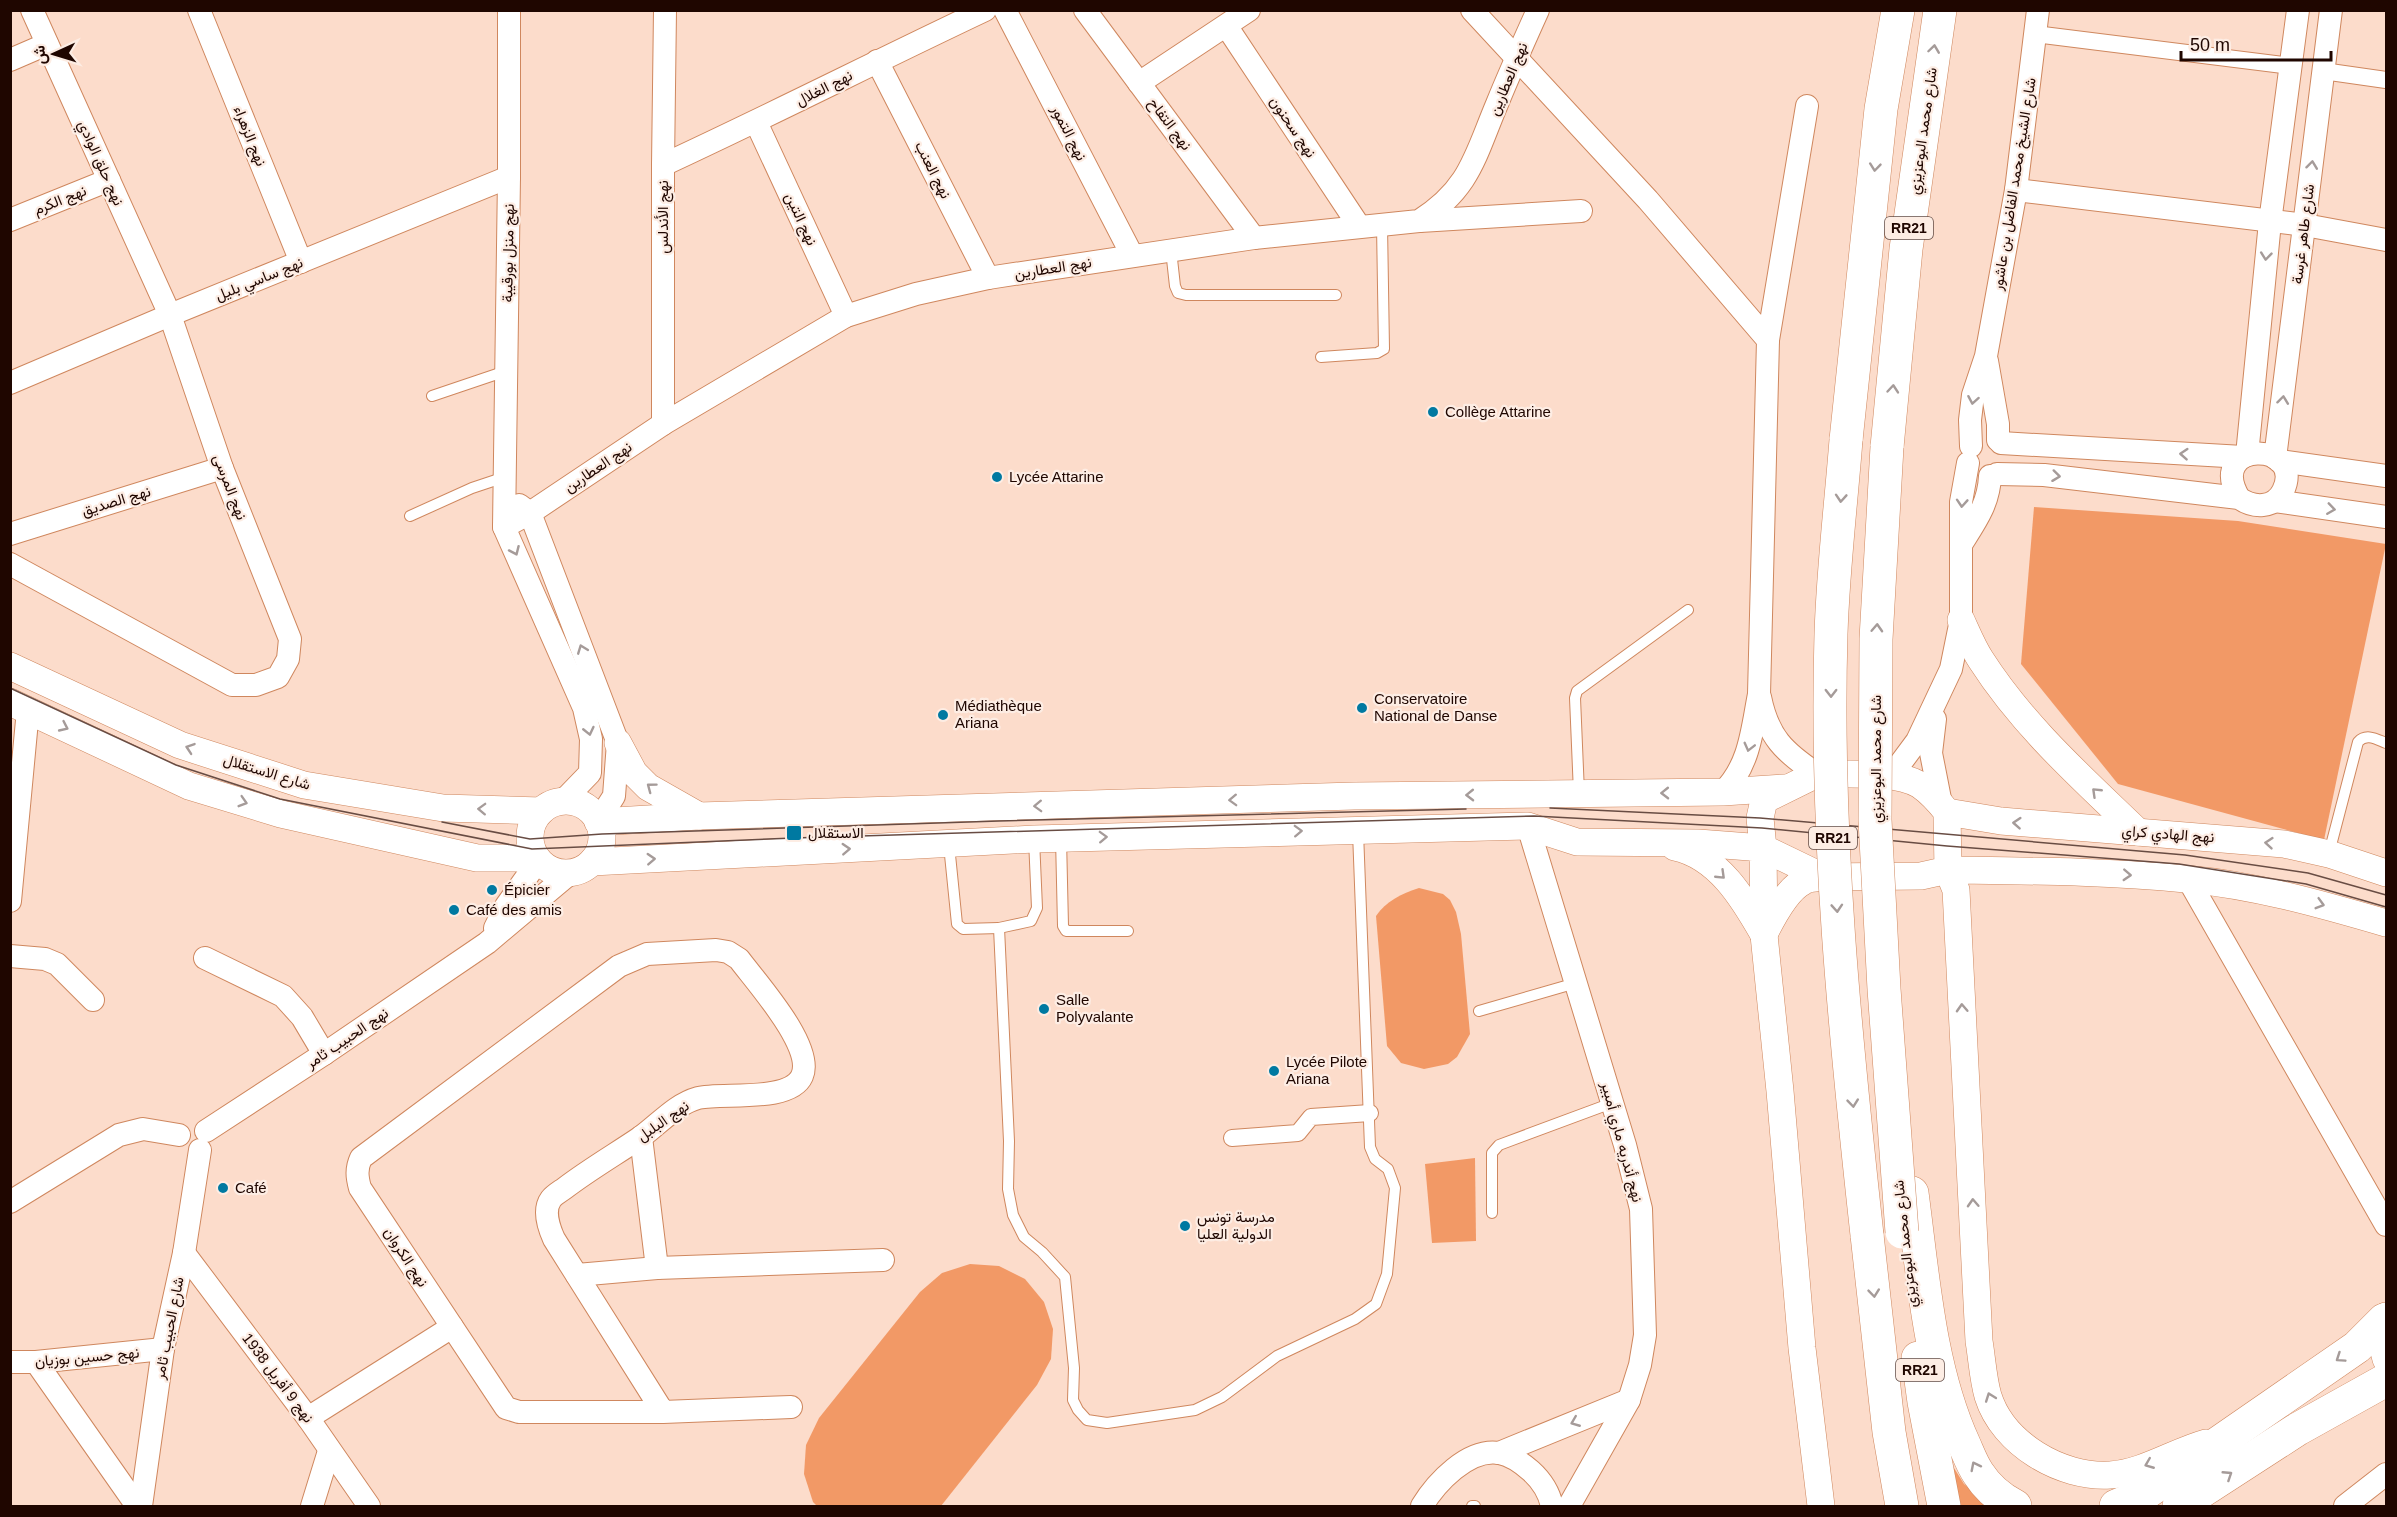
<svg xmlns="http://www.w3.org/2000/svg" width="2397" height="1517" font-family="Helvetica,Vazirmatn,sans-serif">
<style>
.green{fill:#f29966}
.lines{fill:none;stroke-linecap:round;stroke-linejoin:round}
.service-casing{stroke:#cf875e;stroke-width:12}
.pedestrian-casing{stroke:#cf875e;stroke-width:18}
.minor-casing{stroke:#cf875e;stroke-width:24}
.tertiary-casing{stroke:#cf875e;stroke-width:28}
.motorway-casing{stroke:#cf875e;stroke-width:34}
.service{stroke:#fff;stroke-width:10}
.pedestrian{stroke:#fff;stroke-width:16}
.minor{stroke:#fff;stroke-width:22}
.tertiary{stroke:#fff;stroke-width:27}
.motorway{stroke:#fff;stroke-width:33}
.tram{stroke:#684c43;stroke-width:1.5}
.motorway-bridge-casing{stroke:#cf875e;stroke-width:34;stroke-linecap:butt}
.motorway-bridge{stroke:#fff;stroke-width:33}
.oneway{stroke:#a59b99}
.poi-dot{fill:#0079a1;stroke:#fdede4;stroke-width:2}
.labels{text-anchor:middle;stroke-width:4.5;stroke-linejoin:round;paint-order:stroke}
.shield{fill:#fdede4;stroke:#624b44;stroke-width:1.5}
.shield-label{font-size:14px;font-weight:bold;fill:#1f0600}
.street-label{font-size:15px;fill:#1f0600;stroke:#fdede4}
.poi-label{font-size:15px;fill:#1f0600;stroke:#fdede4;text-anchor:start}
</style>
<rect width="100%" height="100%" fill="#fcdccb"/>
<!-- green -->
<g class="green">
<polygon points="2034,507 2238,521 2386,544 2324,840 2118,784 2021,664"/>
<path d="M1419,888L1443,894L1450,900L1456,912L1461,934L1470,1034L1457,1057L1448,1064L1424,1069L1401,1063L1387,1046L1376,916C1386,901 1401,894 1419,888Z"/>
<polygon points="1475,1158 1476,1241 1432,1243 1425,1164"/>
<polygon points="970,1264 999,1266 1025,1279 1044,1302 1053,1329 1051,1359 1037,1385 941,1506 817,1506 813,1502 804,1474 806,1445 819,1418 920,1292 942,1273"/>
<polygon points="1949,1460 1964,1484 1991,1506 1958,1506"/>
</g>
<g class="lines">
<!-- service casing -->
<g class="service-casing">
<g id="service">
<polyline points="1171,250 1175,286 1178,293 1186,295 1336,295"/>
<polyline points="1321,357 1377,353 1384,349 1382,225"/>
<polyline points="432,396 506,371"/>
<polyline points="410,516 472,488 505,477"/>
<polyline points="1579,793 1575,698 1577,691 1688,610"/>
<polyline points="1061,838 1063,926 1066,931 1128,931"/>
<polyline points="1034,839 1037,908 1031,921 999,928 1009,1141 1008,1189 1013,1215 1024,1237 1042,1252 1065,1277 1074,1368 1073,1400 1078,1410 1087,1420 1107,1423 1195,1410 1222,1397 1277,1356 1355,1319 1376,1304 1387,1274 1395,1188 1388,1169 1375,1159 1370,1147 1358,832"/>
<polyline points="949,845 957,924 963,929 999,928"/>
<path d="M2329,853L2358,742C2366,733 2376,739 2386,743"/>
<polyline points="1479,1011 1576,983"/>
<polyline points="1492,1213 1492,1153 1499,1145 1612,1103"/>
<polyline points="1472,1506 1475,1506"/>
</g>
</g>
<!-- pedestrian casing -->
<g class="pedestrian-casing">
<g id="pedestrian">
<polyline points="2035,34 2291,66"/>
<polyline points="2323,71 2386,80"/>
<polyline points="1232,1138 1298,1133 1311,1117 1370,1113"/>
</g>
</g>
<!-- minor casing -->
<g class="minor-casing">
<g id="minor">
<polyline points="199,10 301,262"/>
<polyline points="509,10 509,177 504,527 584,708 591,739 590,773 562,802"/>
<polyline points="1005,10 1132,255"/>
<polyline points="1085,10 1254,238"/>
<path d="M1472,10L1648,200L1768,340L1759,694C1752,730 1750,765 1723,792"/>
<polyline points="1227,27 1359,226"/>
<polyline points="10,60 47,44"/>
<polyline points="877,61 988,278"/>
<polyline points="1139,83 1249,10"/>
<polyline points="756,122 846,316"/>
<path d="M663,165C771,115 877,61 985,10"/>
<polyline points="2016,190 2305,225 2386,240"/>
<polyline points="10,220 109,180"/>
<polyline points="1420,221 1581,211"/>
<polyline points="1768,340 1807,106"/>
<polyline points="1987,361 1998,424 1998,440"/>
<polyline points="10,383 170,315 509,177"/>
<polyline points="663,424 663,165 665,10"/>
<polyline points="2001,443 2243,457"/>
<polyline points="1971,446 1970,420 1973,395 1986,356 2016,190 2038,10"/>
<polyline points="2247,455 2270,222 2298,10"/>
<polyline points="2275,458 2331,10"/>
<polyline points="2279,461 2386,476"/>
<path d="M1997,474L2044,475L2239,498C2253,508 2274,509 2283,491C2307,441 2205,439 2239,498"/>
<polyline points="2275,501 2386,517"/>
<polyline points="519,505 530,513 618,743 614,796 598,821"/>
<path d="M504,527L530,513L663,424L846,316L916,294L988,278L1254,238L1419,221C1470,189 1475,156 1497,104C1510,72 1524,41 1538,10"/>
<polyline points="10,534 222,468"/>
<path d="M1962,543C1976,521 1989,503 1990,476"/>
<polyline points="10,564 232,685 256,685 278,677 288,659 290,639 222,468 170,315 32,10"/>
<path d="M1760,697C1768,737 1784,752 1817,774"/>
<polyline points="1935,719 1931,753 1941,804"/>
<polyline points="1891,776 1917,741 1951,669 1961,620 1961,502 1968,463"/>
<polyline points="1528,826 1625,1145 1641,1209 1645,1335 1640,1365 1629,1400 1569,1506"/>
<polyline points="2188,879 2386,1225"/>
<polyline points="10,901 28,710"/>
<polyline points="495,928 506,906 538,861"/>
<polyline points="10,956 45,959 57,964 93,1000"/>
<polyline points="205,958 283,996 302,1017 324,1054"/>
<polyline points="206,1131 324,1054 487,943 569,874"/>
<polyline points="641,1137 657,1268"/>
<polyline points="10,1202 119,1135 143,1129 179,1135"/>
<polyline points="184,1253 308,1418 369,1506"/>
<polyline points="577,1275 657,1268 883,1260"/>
<polyline points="10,1362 36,1362 163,1349"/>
<polyline points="36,1362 137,1506"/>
<path d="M663,1412L554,1239C549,1228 543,1210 551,1199C554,1195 561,1191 565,1188C590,1169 616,1154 641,1137C659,1124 676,1104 698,1098C722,1092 790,1103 802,1076C815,1047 756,982 739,959L728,952L716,950L647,954L619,966L361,1158C356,1169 357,1177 360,1188L506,1408L519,1412H663L791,1407"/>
<polyline points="308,1418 452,1327"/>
<polyline points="1499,1453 1629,1400"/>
<polyline points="141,1506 163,1349 184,1253 200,1150"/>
<polyline points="312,1506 329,1451"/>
<path d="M1422,1506C1436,1483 1468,1448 1499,1453C1510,1455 1523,1464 1531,1471C1542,1481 1549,1492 1552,1506"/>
<polyline points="2345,1506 2386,1474"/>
</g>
</g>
<!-- tertiary casing -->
<g class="tertiary-casing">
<g id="tertiary">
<path d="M1961,620C1967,633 1973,648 1981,660C2024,727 2082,778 2138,832"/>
<polyline points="10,666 180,745 304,785 443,808 541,811"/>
<polyline points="10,702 189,786 281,814 477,858 536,858"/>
<polyline points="618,743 634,773 648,787 699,816"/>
<path d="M1817,774C1847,775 1895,770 1920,785C1930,792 1940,803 1947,812L1948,870L1921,876L1823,877L1763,848L1760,818L1764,800Z"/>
<circle cx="566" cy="837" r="36"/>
<polyline points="1947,812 2001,821 2284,844 2329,854 2386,873"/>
<polyline points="598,822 699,816 1354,796 1723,792 1784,788"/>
<path d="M1675,847C1718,856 1743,898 1763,933"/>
<polyline points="592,862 1034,839 1528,826 1577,842 1698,843 1763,848 1764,935 1780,1091 1802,1348 1821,1506"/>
<path d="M1764,934C1772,918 1787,889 1804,881C1809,878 1817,878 1823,877"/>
<polyline points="2386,1316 2381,1340 2386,1359"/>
<path d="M2206,1443C2174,1452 2143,1473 2110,1475C2061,1478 2003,1444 1988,1396C1983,1379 1982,1359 1979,1341L1956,890L1948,870C2028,871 2107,871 2186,879C2254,885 2321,904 2386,923"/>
</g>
</g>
<!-- motorway casing -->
<g class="motorway-casing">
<g id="motorway">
<polyline points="1846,440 1881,109 1898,10"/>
<polyline points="1887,447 1906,249 1940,10"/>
<path d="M1912,1193C1923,1275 1929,1368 1964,1444C1968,1453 1972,1464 1978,1473C1987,1487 2001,1499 2015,1506"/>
<polyline points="1867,1235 1889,1432 1902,1506"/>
<polyline points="1918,1358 1924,1402 1944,1506"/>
<polyline points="2116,1506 2143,1495 2357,1347 2384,1320"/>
<polyline points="2179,1506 2298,1429 2386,1380"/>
</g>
</g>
<!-- service -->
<use href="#service" class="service"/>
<!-- pedestrian -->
<use href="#pedestrian" class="pedestrian"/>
<!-- minor -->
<use href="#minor" class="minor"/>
<!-- tertiary -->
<use href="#tertiary" class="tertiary"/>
<!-- motorway -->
<use href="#motorway" class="motorway"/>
<!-- tram -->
<g class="tram">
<polyline points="10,688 176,765 280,799 532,849 794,838 1534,816 1762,828 1947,846 2179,864 2306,884 2386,907"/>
<polyline points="1550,808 1760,818 2185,855 2308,873 2386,895"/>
<polyline points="442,822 530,839 602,834 999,821 1466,809"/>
</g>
<!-- motorway-bridge casing -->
<g class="motorway-bridge-casing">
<g id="motorway-bridge">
<path d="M1846,440C1841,504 1833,569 1831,634C1825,835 1845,1035 1867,1235"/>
<polyline points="1887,447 1876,639 1875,820 1884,989 1902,1232"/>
</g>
</g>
<!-- motorway-bridge -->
<use href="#motorway-bridge" class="motorway-bridge"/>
</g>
<!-- one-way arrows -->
<defs><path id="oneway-chevron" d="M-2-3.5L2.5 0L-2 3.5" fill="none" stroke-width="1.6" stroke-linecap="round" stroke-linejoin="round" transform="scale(1.5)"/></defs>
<g class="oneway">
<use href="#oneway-chevron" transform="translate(1934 49) rotate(-82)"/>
<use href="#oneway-chevron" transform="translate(2312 165) rotate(-83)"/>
<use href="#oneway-chevron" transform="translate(1875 167) rotate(96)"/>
<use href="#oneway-chevron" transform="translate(2266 256) rotate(96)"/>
<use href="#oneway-chevron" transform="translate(1893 389) rotate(-85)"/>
<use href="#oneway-chevron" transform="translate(1973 400) rotate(100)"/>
<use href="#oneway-chevron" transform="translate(2283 400) rotate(-83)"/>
<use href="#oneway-chevron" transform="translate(2184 454) rotate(-176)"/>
<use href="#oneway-chevron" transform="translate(2056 476) rotate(7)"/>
<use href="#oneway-chevron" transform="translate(1841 498) rotate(94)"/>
<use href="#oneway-chevron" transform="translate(1962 503) rotate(94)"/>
<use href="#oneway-chevron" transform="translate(2331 509) rotate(8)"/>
<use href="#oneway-chevron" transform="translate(515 551) rotate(66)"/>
<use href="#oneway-chevron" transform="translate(1877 628) rotate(-87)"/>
<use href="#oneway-chevron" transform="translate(582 649) rotate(-111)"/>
<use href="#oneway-chevron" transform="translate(1831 693) rotate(90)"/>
<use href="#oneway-chevron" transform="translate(64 727) rotate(25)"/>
<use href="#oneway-chevron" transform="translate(589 731) rotate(77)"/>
<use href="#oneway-chevron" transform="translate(1749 747) rotate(104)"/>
<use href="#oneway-chevron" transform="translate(190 748) rotate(-161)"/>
<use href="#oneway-chevron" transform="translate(651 787) rotate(-143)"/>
<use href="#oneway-chevron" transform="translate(2096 792) rotate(-136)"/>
<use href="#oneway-chevron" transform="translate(1665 793) rotate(179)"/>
<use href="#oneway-chevron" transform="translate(1470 795) rotate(179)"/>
<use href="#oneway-chevron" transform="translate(1233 800) rotate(178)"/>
<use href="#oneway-chevron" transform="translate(243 802) rotate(17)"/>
<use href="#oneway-chevron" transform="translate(1038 806) rotate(178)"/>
<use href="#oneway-chevron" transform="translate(482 809) rotate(-178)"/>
<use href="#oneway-chevron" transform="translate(2017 823) rotate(-176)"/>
<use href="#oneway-chevron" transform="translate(1298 831) rotate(-2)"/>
<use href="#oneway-chevron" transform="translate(1103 837) rotate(-2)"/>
<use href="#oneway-chevron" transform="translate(2269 843) rotate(-175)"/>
<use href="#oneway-chevron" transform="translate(846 849) rotate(-3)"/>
<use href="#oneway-chevron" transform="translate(651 859) rotate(-3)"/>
<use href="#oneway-chevron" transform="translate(1721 875) rotate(44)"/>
<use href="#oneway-chevron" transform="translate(2127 875) rotate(3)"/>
<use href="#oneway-chevron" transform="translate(2320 904) rotate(16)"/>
<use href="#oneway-chevron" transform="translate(1837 908) rotate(86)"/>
<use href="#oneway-chevron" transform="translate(1962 1008) rotate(-93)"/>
<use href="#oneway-chevron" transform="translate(1853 1103) rotate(84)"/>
<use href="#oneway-chevron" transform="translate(1973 1203) rotate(-93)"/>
<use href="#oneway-chevron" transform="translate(1874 1293) rotate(84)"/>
<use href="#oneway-chevron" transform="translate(2340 1358) rotate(146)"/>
<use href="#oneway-chevron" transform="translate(1990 1397) rotate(-110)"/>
<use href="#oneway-chevron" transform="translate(1575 1422) rotate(158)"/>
<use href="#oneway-chevron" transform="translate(2149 1464) rotate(158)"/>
<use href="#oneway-chevron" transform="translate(1975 1466) rotate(-117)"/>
<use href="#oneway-chevron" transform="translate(2228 1475) rotate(-33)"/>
</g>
<!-- markers -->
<g class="poi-dot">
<circle cx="1433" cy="412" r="6"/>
<circle cx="997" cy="477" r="6"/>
<circle cx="1362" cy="708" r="6"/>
<circle cx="943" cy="715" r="6"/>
<rect x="786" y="825" width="16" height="16" rx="3"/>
<circle cx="492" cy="890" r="6"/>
<circle cx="454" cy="910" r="6"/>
<circle cx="1044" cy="1009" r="6"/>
<circle cx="1274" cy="1071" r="6"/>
<circle cx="223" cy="1188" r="6"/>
<circle cx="1185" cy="1226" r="6"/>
</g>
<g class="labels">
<!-- shield labels -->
<g class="shield">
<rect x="1885" y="217" width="48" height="22" rx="4.5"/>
<rect x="1809" y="827" width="48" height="22" rx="4.5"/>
<rect x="1896" y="1359" width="48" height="22" rx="4.5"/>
</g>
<g class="shield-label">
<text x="1909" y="233">RR21</text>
<text x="1833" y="843">RR21</text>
<text x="1920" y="1375">RR21</text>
</g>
<!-- street labels -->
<g class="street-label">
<text transform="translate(1508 79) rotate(-67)" y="5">نهج العطارين</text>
<text transform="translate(824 88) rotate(-27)" y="5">نهج الغلال</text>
<text transform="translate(1170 124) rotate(53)" y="5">نهج التفاح</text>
<text transform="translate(1293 127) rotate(56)" y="5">نهج سحنون</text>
<text transform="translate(1923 131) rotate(-82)" y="5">شارع محمد البوعزيزي</text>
<text transform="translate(1069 133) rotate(63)" y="5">نهج التمور</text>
<text transform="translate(250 136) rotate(68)" y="5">نهج الزهراء</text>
<text transform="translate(101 163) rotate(66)" y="5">نهج حلق الوادي</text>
<text transform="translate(933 170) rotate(63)" y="5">نهج العنب</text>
<text transform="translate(2014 184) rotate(-81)" y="5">شارع الشيخ محمد الفاضل بن عاشور</text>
<text transform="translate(60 200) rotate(-22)" y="5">نهج الكرم</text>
<text transform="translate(663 217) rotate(-90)" y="5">نهج الأندلس</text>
<text transform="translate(801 219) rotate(65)" y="5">نهج التين</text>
<text transform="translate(2303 234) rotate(-83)" y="5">شارع طاهر غرسة</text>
<text transform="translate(508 253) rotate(-89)" y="5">نهج منزل بورقيبة</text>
<text transform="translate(1053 268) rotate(-9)" y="5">نهج العطارين</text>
<text transform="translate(259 279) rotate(-22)" y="5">نهج ساسي بليل</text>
<text transform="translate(598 467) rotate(-34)" y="5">نهج العطارين</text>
<text transform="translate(230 487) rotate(69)" y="5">نهج المرسى</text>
<text transform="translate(116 501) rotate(-17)" y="5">نهج الصديق</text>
<text transform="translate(1876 759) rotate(-90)" y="5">شارع محمد البوعزيزي</text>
<text transform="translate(267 772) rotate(17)" y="5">شارع الاستقلال</text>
<text transform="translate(2168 834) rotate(4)" y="5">نهج الهادي كراي</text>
<text transform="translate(347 1038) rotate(-34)" y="5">نهج الحبيب ثامر</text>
<text transform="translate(663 1121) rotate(-35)" y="5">نهج البلبل</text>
<text transform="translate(1622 1142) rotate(75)" y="5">نهج أندريه ماري أمبير</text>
<text transform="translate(1905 1244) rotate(-96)" y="5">شارع محمد البوعزيزي</text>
<text transform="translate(406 1257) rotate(57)" y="5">نهج الكروان</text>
<text transform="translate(169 1328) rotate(-79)" y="5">شارع الحبيب ثامر</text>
<text transform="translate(87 1357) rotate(-5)" y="5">نهج حسين بوزيان</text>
<text transform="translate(278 1378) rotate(53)" y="5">نهج 9 أفريل 1938</text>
</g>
<!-- poi labels -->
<g class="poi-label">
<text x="1445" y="417">Collège Attarine</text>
<text x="1009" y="482">Lycée Attarine</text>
<text x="1374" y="704">Conservatoire<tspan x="1374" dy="17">National de Danse</tspan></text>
<text x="955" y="711">Médiathèque<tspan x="955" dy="17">Ariana</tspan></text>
<text x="808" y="838">الاستقلال</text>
<text x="504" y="895">Épicier</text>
<text x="466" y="915">Café des amis</text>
<text x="1056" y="1005">Salle<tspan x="1056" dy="17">Polyvalante</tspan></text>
<text x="1286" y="1067">Lycée Pilote<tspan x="1286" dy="17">Ariana</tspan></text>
<text x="235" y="1193">Café</text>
<text x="1197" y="1222">مدرسة تونس<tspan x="1197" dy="17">الدولية العليا</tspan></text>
</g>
</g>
<!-- border -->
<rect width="2397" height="1517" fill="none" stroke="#1f0600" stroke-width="24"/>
<!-- north arrow -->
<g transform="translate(54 54) rotate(266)" stroke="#fdede4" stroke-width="4.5" paint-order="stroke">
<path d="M0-4.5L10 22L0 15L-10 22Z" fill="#1f0600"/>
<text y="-9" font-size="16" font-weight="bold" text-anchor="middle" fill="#1f0600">ش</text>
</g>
<!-- scale -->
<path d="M2181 51v9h150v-9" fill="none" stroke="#1f0600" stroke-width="3"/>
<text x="2190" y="51" font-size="18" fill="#1f0600" stroke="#fdede4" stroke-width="4.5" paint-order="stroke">50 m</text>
</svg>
